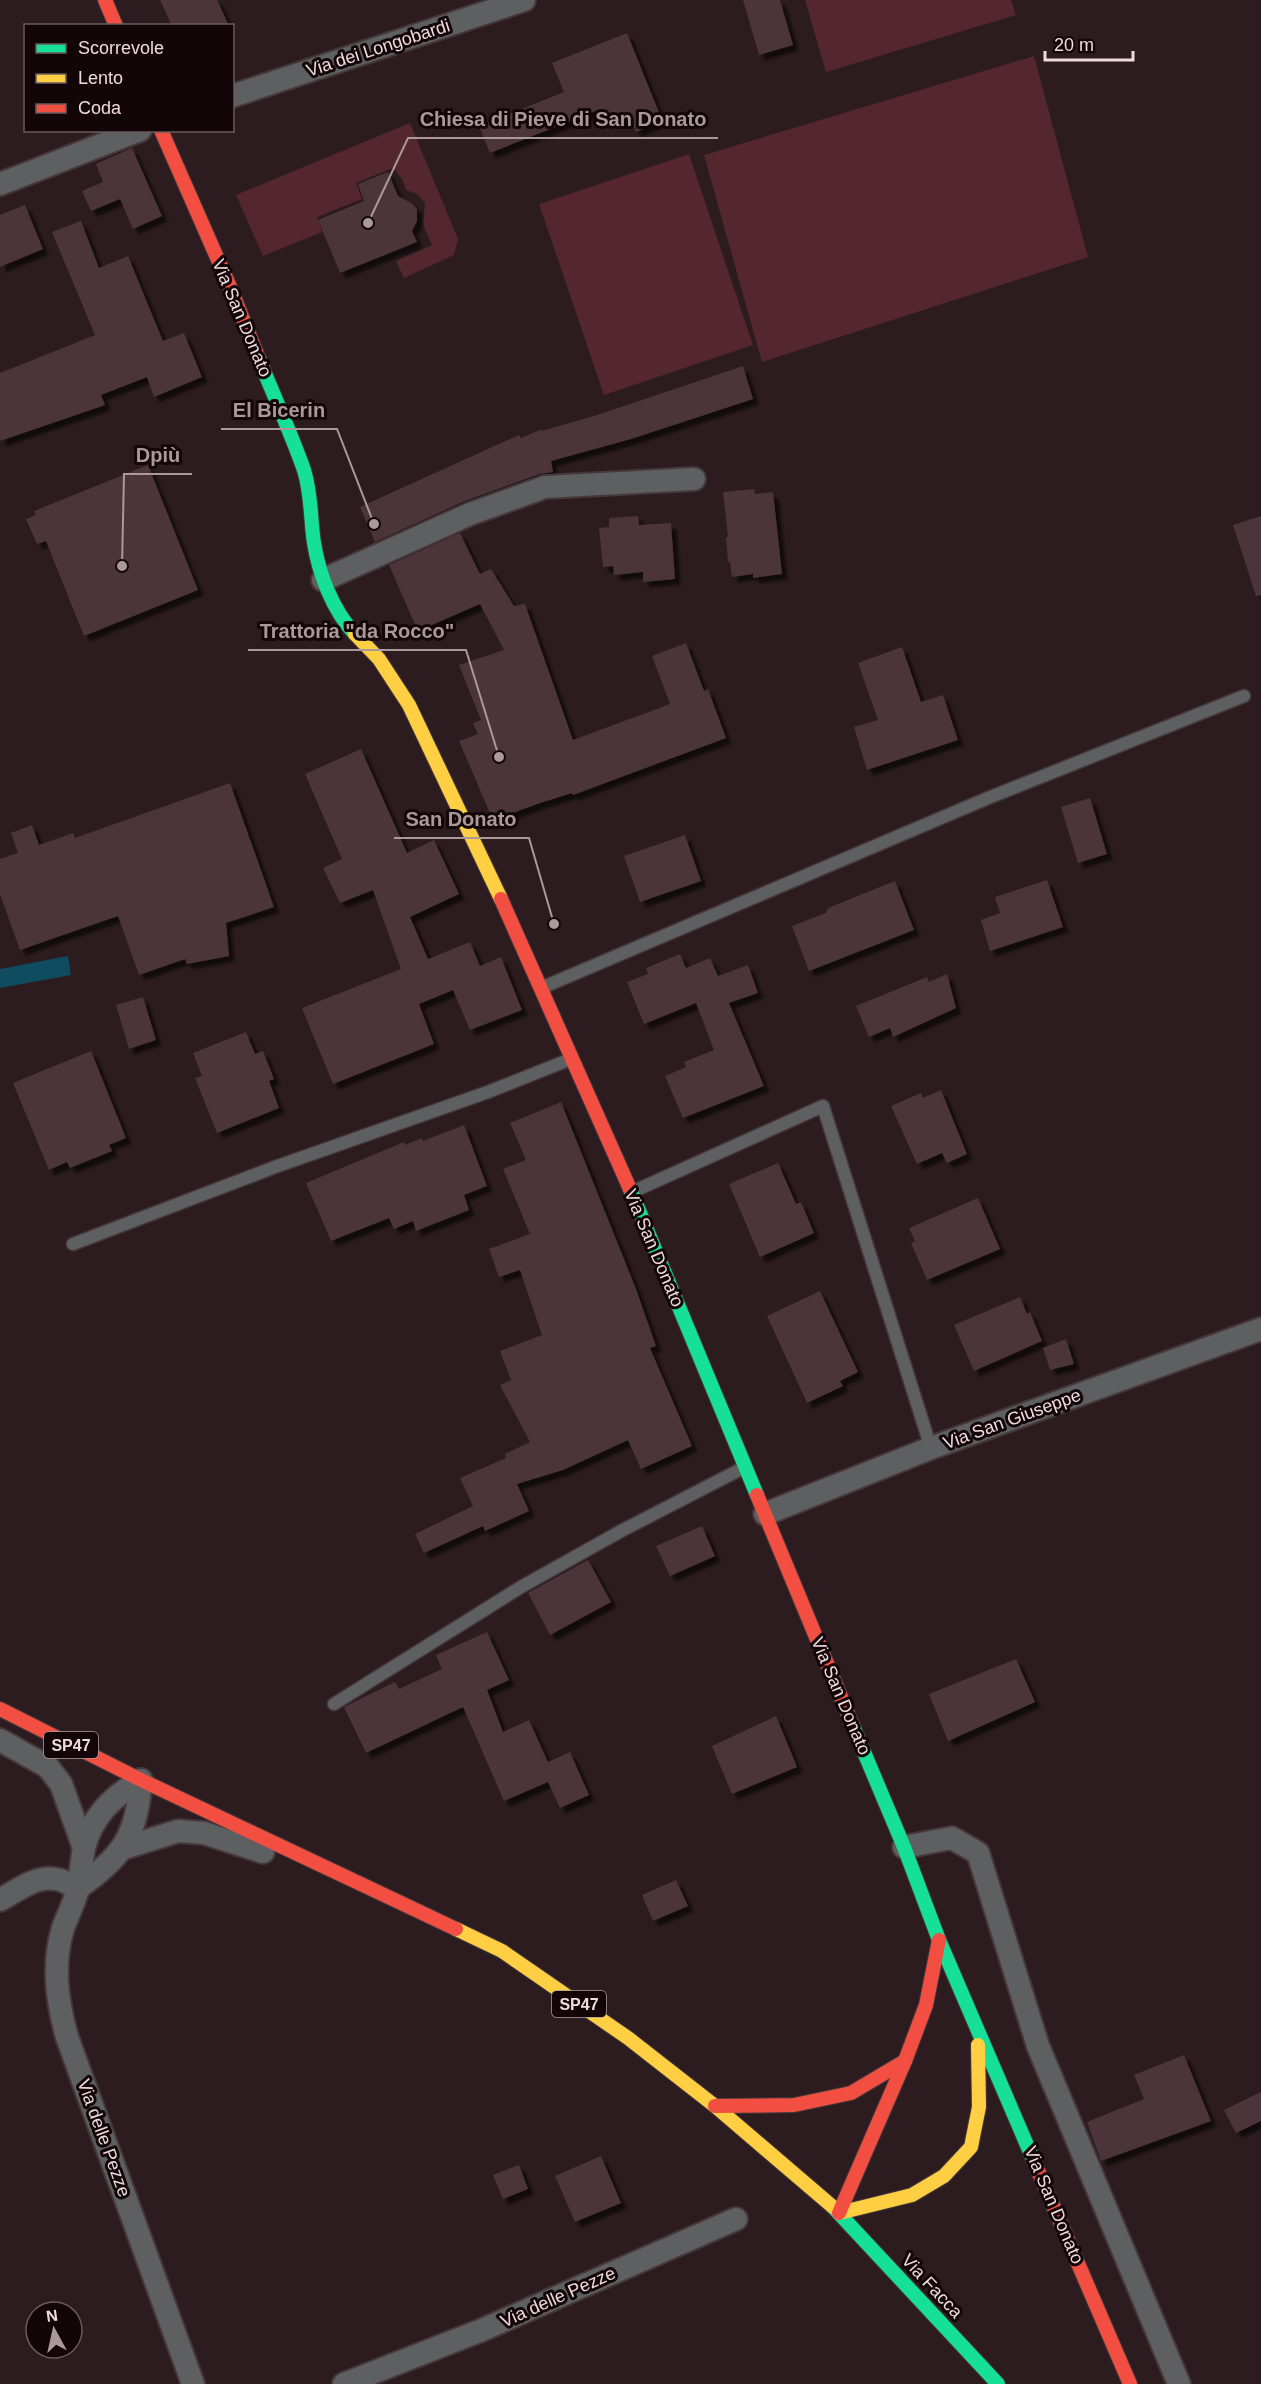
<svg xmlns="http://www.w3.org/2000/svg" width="1261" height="2384" font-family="Arial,sans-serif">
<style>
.green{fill:#542730}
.water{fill:#0f4c60}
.building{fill:#4b343a;filter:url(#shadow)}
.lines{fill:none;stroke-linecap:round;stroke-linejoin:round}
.lane-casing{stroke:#46383a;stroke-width:15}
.street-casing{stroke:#46383a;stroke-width:26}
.fast-casing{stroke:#46383a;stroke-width:16}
.slow-casing{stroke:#46383a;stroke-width:16}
.jam-casing{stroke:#46383a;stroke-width:16}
.lane{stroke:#5d5f61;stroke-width:12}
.street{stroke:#5d5f61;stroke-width:22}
.fast{stroke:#16e098;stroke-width:14}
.slow{stroke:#ffcf43;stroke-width:14}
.jam{stroke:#f24e42;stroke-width:14}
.labels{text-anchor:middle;stroke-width:6;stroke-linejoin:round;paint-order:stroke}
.shield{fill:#120608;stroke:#ad9b9d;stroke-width:1.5}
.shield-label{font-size:16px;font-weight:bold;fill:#efdbdd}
.street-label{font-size:18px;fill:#efdbdd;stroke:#120608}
.leader{fill:none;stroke:#ab989a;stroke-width:2}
.callout-dot{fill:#ab989a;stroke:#120608;stroke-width:2}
.callout-label{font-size:20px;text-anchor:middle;font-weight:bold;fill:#ab989a;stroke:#120608;stroke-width:6;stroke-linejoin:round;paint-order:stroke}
</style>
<defs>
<filter id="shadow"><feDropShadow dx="5.5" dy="5.5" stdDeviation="1.5" flood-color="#0009"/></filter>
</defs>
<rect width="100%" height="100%" fill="#2c1c1f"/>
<!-- green -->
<g class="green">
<polygon points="805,0 1011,0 1016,15 826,72"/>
<polygon points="1034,56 1088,257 762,362 704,155"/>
<polygon points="410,123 458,239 454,255 404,278 396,261 432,245 423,225 425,203 417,194 406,190 403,180 393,168 356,183 362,199 317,217 322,232 263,256 236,195"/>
<polygon points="689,154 753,345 604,395 539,204"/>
</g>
<!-- water -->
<polygon class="water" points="68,956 71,975 0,988 0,969"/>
<!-- building -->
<g class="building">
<polygon points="160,0 217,0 229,26 172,26"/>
<polygon points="743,0 780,0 793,45 759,55"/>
<polygon points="627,33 662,120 636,132 631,120 615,119 598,110 490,153 479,126 564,92 552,63"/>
<polygon points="132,148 162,216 133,229 120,199 91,211 82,191 103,182 96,164"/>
<polygon points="388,172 398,196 411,203 417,209 417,221 412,231 417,242 340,273 318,220 364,201 358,184"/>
<polygon points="25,205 43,249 0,267 0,215"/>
<polygon points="81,221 99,268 128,256 163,341 184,333 202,377 154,397 147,377 101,395 105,405 0,441 0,373 95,335 52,232"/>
<polygon points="743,366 753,399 631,439 551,461 553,472 540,474 465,501 375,542 360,507 519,435 521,438 542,429 542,431 597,415"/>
<polygon points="148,465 198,590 84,636 46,541 37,544 26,519 36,515 34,511"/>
<polygon points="754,489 755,494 773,492 782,574 753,578 753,574 732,577 730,562 728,562 726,537 728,537 723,492"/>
<polygon points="638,516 639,525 671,523 675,579 643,582 643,572 614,575 613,566 603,567 599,528 609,527 609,518"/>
<polygon points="1261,516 1261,595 1256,596 1233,525"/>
<polygon points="460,533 480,574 491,569 514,606 525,604 573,740 670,704 652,656 686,643 704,691 708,689 726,738 573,795 572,793 540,803 493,820 459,741 478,734 473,723 481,720 459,665 504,650 480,604 418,631 389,565"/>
<polygon points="902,647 921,702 943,695 958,740 867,770 854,727 878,720 858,663"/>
<polygon points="361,749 407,853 434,840 459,894 410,917 428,959 470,942 480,966 501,957 522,1010 470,1030 453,990 419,1004 434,1044 333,1084 302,1008 401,969 373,890 340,903 323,868 342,859 305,774"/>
<polygon points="230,783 274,907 226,923 229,956 187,964 185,959 139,975 118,916 20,950 0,894 0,859 18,853 11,833 32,825 39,845 73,833 75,838"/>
<polygon points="1090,798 1107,854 1078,863 1061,807"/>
<polygon points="685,835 701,881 640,902 624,856"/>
<polygon points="1047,880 1063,927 990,951 981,920 1000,913 995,897"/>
<polygon points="895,881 914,930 809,971 792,926 826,913 828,908"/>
<polygon points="680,954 686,968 710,958 718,976 748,965 758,993 729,1003 764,1086 683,1118 665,1076 686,1067 684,1062 714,1050 696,1003 644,1024 627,982 648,974 646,968"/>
<polygon points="947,974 956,1008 893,1037 890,1028 869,1037 856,1006 927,977 929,982"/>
<polygon points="143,997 156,1040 129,1049 116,1005"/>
<polygon points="246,1032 255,1054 263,1051 274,1079 269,1081 279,1108 217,1133 195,1078 202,1076 193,1053"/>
<polygon points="91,1051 126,1138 109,1145 112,1151 70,1168 67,1162 49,1170 13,1083"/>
<polygon points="941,1090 967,1154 947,1163 942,1153 917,1164 891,1106 921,1093 923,1098"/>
<polygon points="561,1102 636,1289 656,1346 650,1348 692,1446 641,1469 628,1440 563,1470 517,1484 529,1511 485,1531 483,1526 424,1553 415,1534 473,1506 460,1478 506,1458 505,1454 530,1442 500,1385 511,1380 500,1351 542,1335 520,1270 499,1277 489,1249 530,1234 503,1169 526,1160 510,1123"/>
<polygon points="464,1125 487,1186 464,1195 469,1210 416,1231 413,1221 394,1229 389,1218 331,1241 306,1183 404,1142 405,1145 422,1138 423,1141"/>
<polygon points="778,1163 796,1204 801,1202 814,1233 760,1257 729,1184"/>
<polygon points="978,1198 1000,1249 927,1280 911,1243 915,1241 909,1228"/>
<polygon points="820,1291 858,1372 840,1381 843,1386 807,1403 767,1316"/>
<polygon points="1020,1297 1027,1314 1030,1312 1042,1341 974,1371 954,1325"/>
<polygon points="1066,1339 1074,1364 1050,1370 1043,1348"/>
<polygon points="702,1526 715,1556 670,1576 656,1546"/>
<polygon points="588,1560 611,1602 550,1635 528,1593"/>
<polygon points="487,1632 509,1680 487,1690 503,1732 529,1720 548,1762 570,1752 589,1795 560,1808 548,1782 504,1801 463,1707 366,1753 344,1707 395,1682 399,1689 442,1669 436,1655"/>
<polygon points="1016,1659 1035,1702 948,1741 929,1694"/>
<polygon points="776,1716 797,1767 732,1794 712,1746"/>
<polygon points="676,1880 688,1906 653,1921 642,1895"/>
<polygon points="1184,2055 1211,2121 1101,2161 1087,2122 1144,2099 1134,2075"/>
<polygon points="1261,2092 1261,2121 1236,2133 1224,2110"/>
<polygon points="601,2156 621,2203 575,2222 555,2176"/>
<polygon points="519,2165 528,2189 503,2199 493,2175"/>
</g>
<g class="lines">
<!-- lane casing -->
<g class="lane-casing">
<g id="lane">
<polyline points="541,988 988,798 1244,696"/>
<polyline points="632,1192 823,1106 931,1448"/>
<polyline points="73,1244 275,1167 488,1092 571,1059"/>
<polyline points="334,1704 521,1587 621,1531 745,1467"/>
</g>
</g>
<!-- street casing -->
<g class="street-casing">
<g id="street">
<polyline points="232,96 524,0"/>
<polyline points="0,184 140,130"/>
<polyline points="323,580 470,514 545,487 694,479"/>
<polyline points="765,1514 931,1448 1261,1329"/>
<polyline points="0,1740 48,1767 61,1784 84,1848"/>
<path d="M141,1780C113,1796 92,1816 84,1848C81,1862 81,1876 78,1889C74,1903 68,1915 63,1928C52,1965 57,2001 67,2037L193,2384"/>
<polyline points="904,1847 952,1838 978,1853 1038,2046 1179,2384"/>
<polyline points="124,1848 178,1831 204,1833 263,1852"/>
<path d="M78,1888C123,1856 137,1836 141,1780"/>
<path d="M0,1900C16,1891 35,1876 55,1879C62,1879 71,1885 78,1888"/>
<polyline points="344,2384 482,2330 736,2219"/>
</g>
</g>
<!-- fast casing -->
<g class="fast-casing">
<g id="fast">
<path d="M259,359C274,396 291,433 304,470C312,496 310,517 314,543C319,574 333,611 355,634"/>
<polyline points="630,1189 757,1495"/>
<polyline points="853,1726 904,1847 939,1940 1036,2166"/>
<polyline points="833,2207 998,2384"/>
</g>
</g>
<!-- slow casing -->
<g class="slow-casing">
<g id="slow">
<polyline points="355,634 379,659 409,705 501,899"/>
<polyline points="456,1929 502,1951 628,2038 715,2106 833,2207"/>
<polyline points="839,2213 912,2195 944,2176 971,2147 979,2107 978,2045"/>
</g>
</g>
<!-- jam casing -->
<g class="jam-casing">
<g id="jam">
<polyline points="105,0 116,26"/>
<polyline points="161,130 230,287 259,359"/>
<polyline points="501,899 630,1189"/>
<polyline points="757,1495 853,1726"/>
<polyline points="0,1709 141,1780 456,1929"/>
<polyline points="715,2106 794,2105 851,2093 905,2061"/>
<polyline points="1036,2166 1130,2384"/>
<polyline points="839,2213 905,2061 926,2005 939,1940"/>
</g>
</g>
<!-- lane -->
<use href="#lane" class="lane"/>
<!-- street -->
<use href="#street" class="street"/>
<!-- fast -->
<use href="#fast" class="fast"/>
<!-- slow -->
<use href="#slow" class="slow"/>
<!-- jam -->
<use href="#jam" class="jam"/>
</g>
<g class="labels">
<!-- shield labels -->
<g class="shield">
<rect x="44" y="1732" width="54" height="26" rx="4.5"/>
<rect x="552" y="1991" width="54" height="26" rx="4.5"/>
</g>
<g class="shield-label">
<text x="71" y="1751">SP47</text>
<text x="579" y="2010">SP47</text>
</g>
<!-- street labels -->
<g class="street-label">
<text transform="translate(378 48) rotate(-18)" y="6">Via dei Longobardi</text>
<text transform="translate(242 318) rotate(67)" y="6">Via San Donato</text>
<text transform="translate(654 1248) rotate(67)" y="6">Via San Donato</text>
<text transform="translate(1012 1419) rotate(-20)" y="6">Via San Giuseppe</text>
<text transform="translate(841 1696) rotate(67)" y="6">Via San Donato</text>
<text transform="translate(104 2138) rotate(70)" y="6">Via delle Pezze</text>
<text transform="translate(1054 2205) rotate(67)" y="6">Via San Donato</text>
<text transform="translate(932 2286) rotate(47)" y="6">Via Facca</text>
<text transform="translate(558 2297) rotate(-24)" y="6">Via delle Pezze</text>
</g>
</g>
<!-- callouts -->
<path class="leader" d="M368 223L408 138H718M374 524L337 429H221M122 566L124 474H192M499 757L466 650H248M554 924L529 838H394"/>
<g class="callout-dot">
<circle cx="368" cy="223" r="6"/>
<circle cx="374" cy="524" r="6"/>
<circle cx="122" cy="566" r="6"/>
<circle cx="499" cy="757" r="6"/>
<circle cx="554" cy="924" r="6"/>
</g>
<g class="callout-label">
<text x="563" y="126">Chiesa di Pieve di San Donato</text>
<text x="279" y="417">El Bicerin</text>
<text x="158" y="462">Dpiù</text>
<text x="357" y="638">Trattoria "da Rocco"</text>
<text x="461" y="826">San Donato</text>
</g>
<!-- legend -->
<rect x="24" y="24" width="210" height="108" fill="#120608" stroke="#6a5b5d" stroke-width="1.5"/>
<rect x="36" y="44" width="30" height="9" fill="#16e098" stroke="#6a5b5d" stroke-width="1.5"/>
<text x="78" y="54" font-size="18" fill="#efdbdd">Scorrevole</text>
<rect x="36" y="74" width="30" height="9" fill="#ffcf43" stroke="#6a5b5d" stroke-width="1.5"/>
<text x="78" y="84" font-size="18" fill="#efdbdd">Lento</text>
<rect x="36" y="104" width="30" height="9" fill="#f24e42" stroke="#6a5b5d" stroke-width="1.5"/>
<text x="78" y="114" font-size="18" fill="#efdbdd">Coda</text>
<!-- north arrow -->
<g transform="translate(54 2330) rotate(352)"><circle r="28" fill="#120608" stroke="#6a5b5d" stroke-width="1.5"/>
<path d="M0-4.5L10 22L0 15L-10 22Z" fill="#ab989a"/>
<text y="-9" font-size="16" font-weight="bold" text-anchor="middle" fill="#efdbdd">N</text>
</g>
<!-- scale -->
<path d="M1045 51v9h88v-9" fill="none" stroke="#efdbdd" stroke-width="3"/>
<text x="1054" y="51" font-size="18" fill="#efdbdd" stroke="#120608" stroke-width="4.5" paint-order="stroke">20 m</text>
</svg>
